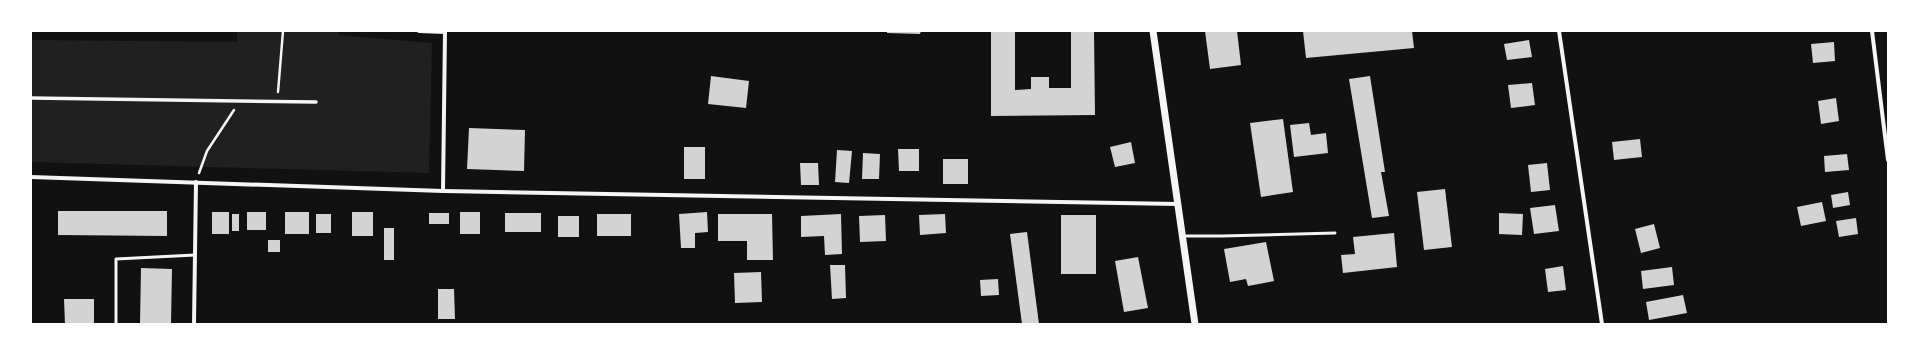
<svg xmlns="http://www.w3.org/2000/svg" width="1919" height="355" font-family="'Roboto Serif',serif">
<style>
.green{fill:#202020}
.building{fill:#d3d3d3}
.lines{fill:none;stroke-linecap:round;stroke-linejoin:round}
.path{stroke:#f5f5f5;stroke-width:2.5}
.service{stroke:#f5f5f5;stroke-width:3}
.pedestrian{stroke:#f5f5f5;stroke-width:3.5}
.minor{stroke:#f5f5f5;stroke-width:4}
.tertiary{stroke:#f5f5f5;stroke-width:7}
</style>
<rect width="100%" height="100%" fill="#111"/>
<!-- green -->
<polygon class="green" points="237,31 338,31 339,35 432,43 429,173 31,162 31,40 237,42"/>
<!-- building -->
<g class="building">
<polygon points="887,31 921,31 920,34 887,33"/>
<polygon points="991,31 1015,31 1015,90 1031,89 1031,77 1049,77 1049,88 1071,88 1071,31 1094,31 1095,115 991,116"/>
<polygon points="1205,31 1237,31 1241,65 1210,69"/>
<polygon points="1303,31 1412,31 1414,48 1306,58"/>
<polygon points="1529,40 1532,57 1507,60 1504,44"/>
<polygon points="1834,42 1835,61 1813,63 1811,44"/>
<polygon points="711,76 749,81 746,108 708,104"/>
<polygon points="1370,76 1385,172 1381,172 1389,216 1372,218 1349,79"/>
<polygon points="1532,83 1535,105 1511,108 1508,85"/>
<polygon points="1836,98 1839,121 1821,124 1818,101"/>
<polygon points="1283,119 1293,192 1261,197 1250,123"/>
<polygon points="1309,123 1311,135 1326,133 1328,153 1294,157 1290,125"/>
<polygon points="469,128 525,130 524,171 467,169"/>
<polygon points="1640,139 1642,157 1614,160 1612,142"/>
<polygon points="1131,142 1135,163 1115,167 1110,147"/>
<rect x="684" y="147" width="21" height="32"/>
<polygon points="898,149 919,149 919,171 899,171"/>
<polygon points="837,150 852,151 849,183 835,182"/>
<polygon points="863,153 880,154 879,179 862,179"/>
<polygon points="1847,154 1849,170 1825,172 1824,156"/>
<rect x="943" y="159" width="25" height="25"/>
<polygon points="800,163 818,163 819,185 801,185"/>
<polygon points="1547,163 1550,190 1531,192 1528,165"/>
<polygon points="1445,189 1452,247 1424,250 1417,192"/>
<polygon points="1848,192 1850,205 1833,208 1831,195"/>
<polygon points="1822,202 1826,221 1801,226 1797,207"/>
<polygon points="1555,205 1559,231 1534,234 1530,208"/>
<polygon points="58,211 167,211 167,236 58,235"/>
<rect x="212" y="212" width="17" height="22"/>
<rect x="247" y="212" width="19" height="18"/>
<rect x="285" y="212" width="24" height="22"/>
<rect x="352" y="212" width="21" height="24"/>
<rect x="460" y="212" width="20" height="22"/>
<polygon points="707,212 708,232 695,233 695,248 681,248 679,214"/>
<rect x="429" y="213" width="20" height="11"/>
<rect x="505" y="213" width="36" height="19"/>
<polygon points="1499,213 1523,214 1522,235 1499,234"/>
<rect x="232" y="214" width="7" height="17"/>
<rect x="316" y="214" width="15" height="19"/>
<rect x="597" y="214" width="34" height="22"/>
<polygon points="718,214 772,214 773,260 747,260 747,241 718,241"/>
<polygon points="841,214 842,254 825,255 824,236 801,237 801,216"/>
<polygon points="945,214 946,233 920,235 919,215"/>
<polygon points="885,215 886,241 860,242 859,216"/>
<rect x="1061" y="215" width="35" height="59"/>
<rect x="558" y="216" width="21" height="21"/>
<polygon points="1856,218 1858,234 1839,237 1836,221"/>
<polygon points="1654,224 1660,248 1641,253 1635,229"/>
<rect x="384" y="228" width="10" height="32"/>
<polygon points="1027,232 1039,324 1022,324 1010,234"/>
<polygon points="1394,233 1397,267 1343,273 1341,255 1355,254 1353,237"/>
<rect x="268" y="240" width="12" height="12"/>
<polygon points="1266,242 1274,281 1248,286 1246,279 1230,282 1224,249"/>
<polygon points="1138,257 1148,308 1124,312 1115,261"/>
<polygon points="830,265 845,265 846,298 832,299"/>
<polygon points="1563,266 1566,290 1548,292 1545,269"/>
<polygon points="1672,267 1674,285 1643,289 1641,271"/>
<polygon points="141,268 172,269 171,324 140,324"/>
<polygon points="761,272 762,302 735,303 734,273"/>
<polygon points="998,279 999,295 981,296 980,280"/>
<polygon points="438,289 454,289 455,319 438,319"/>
<polygon points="1683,295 1687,313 1649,320 1646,302"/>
<polygon points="64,299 94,299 94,324 65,324"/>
</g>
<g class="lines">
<!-- path -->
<g class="path">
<polyline points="278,92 283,31"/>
<polyline points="199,173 207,151 234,110"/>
</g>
<!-- service -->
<g class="service">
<polyline points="1183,236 1222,236 1335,233"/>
<polyline points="116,324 116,259 195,255"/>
</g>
<!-- pedestrian -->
<polyline class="pedestrian" points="31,98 316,102"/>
<!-- minor -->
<g class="minor">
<polyline points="419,31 445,32 443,191"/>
<polyline points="1559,31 1602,324"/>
<polyline points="1872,31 1888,160"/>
<polyline points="31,177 443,191 1178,204"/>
<polyline points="194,324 196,182"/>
</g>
<!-- tertiary -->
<polyline class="tertiary" points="1153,31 1195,324"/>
</g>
<!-- border -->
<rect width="1919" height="355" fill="none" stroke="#ffffff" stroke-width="64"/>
</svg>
